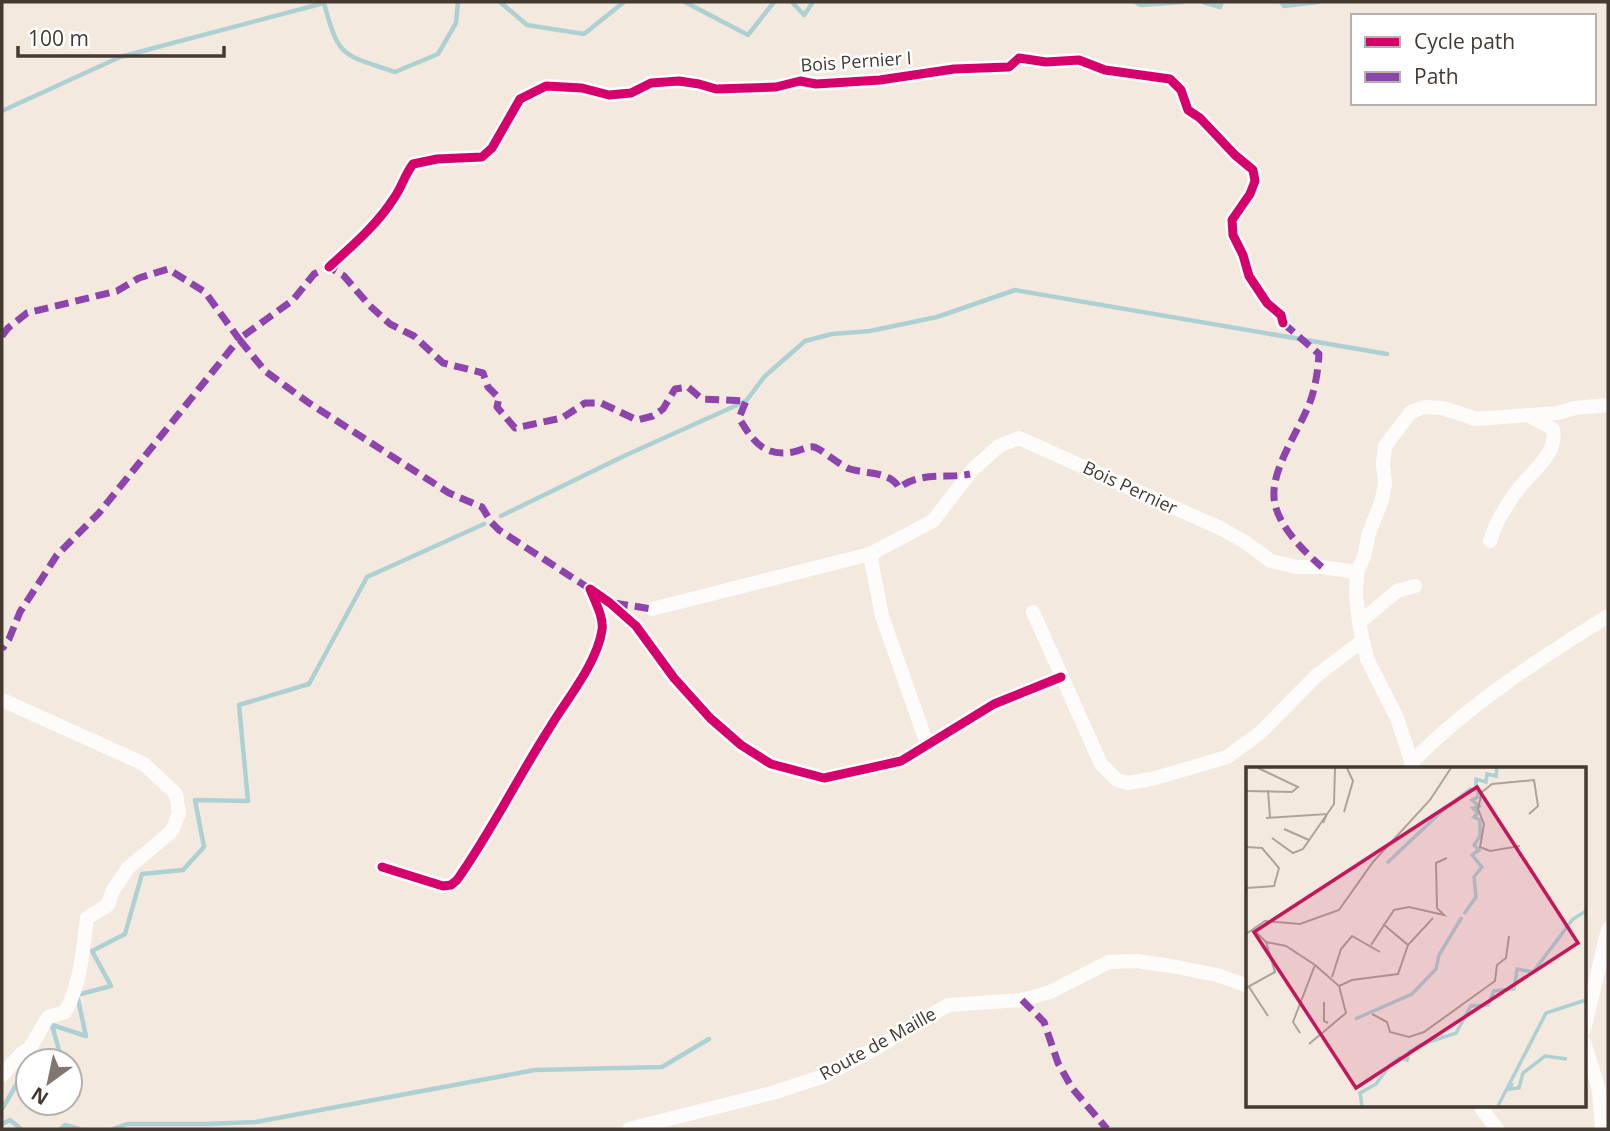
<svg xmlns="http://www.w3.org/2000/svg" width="1610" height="1131" font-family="'Open Sans',sans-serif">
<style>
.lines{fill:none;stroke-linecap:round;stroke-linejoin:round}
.stream{stroke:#add0d2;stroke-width:4.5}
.minor{stroke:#fdfcfa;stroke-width:14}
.quiet{stroke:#8e44ad;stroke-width:7;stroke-dasharray:14 7;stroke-linecap:butt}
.cycleway-casing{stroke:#fff;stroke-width:13}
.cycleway{stroke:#d6006c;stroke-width:9}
.labels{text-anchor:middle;stroke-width:5;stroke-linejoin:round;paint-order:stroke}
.street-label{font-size:18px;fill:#443a32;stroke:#fff}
.inset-river{fill:none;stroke:#add0d2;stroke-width:3.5}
.inset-road{fill:none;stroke:#aea39a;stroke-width:2}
.view{fill:#c2185b;fill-opacity:0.15;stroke:#c2185b;stroke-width:3.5}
.inset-edge{fill:none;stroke:#443a32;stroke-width:3.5}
</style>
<rect width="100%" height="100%" fill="#f4e9df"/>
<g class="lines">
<!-- stream -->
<g class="stream">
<polyline points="500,2 527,25 584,34 624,2"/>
<polyline points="685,2 748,35 774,2"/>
<polyline points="792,2 804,15 813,2"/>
<polyline points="1135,2 1141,5 1182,2"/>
<polyline points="1203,2 1220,7 1222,2"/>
<polyline points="1281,2 1284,6 1318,2"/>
<path d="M2,111L120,57L324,3C339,59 342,54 395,72L438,54L456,23L458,2"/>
<polyline points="501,516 624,456 746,401 764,377 805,341 832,334 870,331 937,317 1015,290 1387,354"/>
<polyline points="62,1061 52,1025 86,1036 77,995 111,986 92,951 125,934 142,874 183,870 204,847 195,800 248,801 239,705 309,684 367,577 484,524"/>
<polyline points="2,1109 21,1077 28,1079"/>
<polyline points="2,1124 10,1120 21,1129"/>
<polyline points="60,1129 65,1125 79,1129"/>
<polyline points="113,1129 127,1124 205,1124 256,1122 535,1070 662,1067 709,1039"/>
</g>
<!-- minor -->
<g class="minor">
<path d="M329,267C352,246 377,225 394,198C402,187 404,176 413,164L437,159L482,157L492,148L520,99L546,86L582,88L609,95L631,93L651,83L679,81L699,84L716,89L776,87L800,81L816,84L880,80L954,69L1009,67L1019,58L1046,62L1079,60L1105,70L1170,79L1181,90L1188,110L1200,118L1235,155L1253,170L1255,181L1250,194L1232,220L1233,235L1243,255L1249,276L1267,303L1281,315L1283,323"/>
<path d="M1490,541C1496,521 1506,505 1519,488C1532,471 1558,454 1553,429L1528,415"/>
<polyline points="870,554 882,616 927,744"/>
<polyline points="652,609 870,554 933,521 973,469 999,446 1019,438 1222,529 1245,542 1271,561 1296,567 1322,567 1357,572"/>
<polyline points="1033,612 1101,764 1117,780 1128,783 1152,779 1227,757 1260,733 1316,676 1362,641"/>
<polyline points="1359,623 1397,591 1415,586"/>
<path d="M2,700L144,764L176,794L179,813L172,831L128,868L112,892L108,905L87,918C83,948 81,985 65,1012L48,1017L30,1048L21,1054L2,1075"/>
<path d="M1411,763C1470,703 1538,660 1608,616"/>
<polyline points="1414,769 1397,718 1367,659 1359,623 1356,594 1357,572 1364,557 1369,533 1381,503 1385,484 1383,464 1385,446 1411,412 1424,407 1443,408 1476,419 1558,413 1575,408 1608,405"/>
<path d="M382,867L443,886L451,885L457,880C491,832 517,779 549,729C566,700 597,664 602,630C604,617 595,602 590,589L610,603L636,626L674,678L710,718L741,745L771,764L824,778L901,761L994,704L1061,677"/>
<polyline points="1584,1030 1608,929"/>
<polyline points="1584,1042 1599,1090 1602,1129"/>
<polyline points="1479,1105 1497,1129"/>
<polyline points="629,1129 772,1093 824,1076 878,1047 948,1005 1022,1000 1050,992 1109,962 1137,961 1171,966 1217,975 1248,986"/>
</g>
<!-- quiet -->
<g class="quiet">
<path d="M1283,323L1319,354C1318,371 1315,391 1308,407C1297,433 1272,469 1274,497C1275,523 1304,552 1322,567"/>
<polyline points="2,336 8,328 27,313 117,291 139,278 168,269 205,292 239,339 99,513 57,555 20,612 9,639 2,649"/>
<path d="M590,589L499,530L491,522L482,507L449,493L309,403L265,371L239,339L293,300L314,274L329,267L344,276L369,305L390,324L414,336L443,363L483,373L488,387L499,398L497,407L515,428L562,418L585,403H601L637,420L653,416L663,409L675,389L688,387L702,399L746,401L739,418C753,441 763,457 793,452C800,451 807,446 814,447C820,448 839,465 850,469C865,474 891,471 899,488C920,471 946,479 970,474"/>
<polyline points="614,603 652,609"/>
<polyline points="1022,1000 1044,1022 1058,1063 1072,1088 1107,1129"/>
</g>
<!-- cycleway casing -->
<g class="cycleway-casing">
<g id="cycleway">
<path d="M329,267C352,246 377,225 394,198C402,187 404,176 413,164L437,159L482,157L492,148L520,99L546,86L582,88L609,95L631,93L651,83L679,81L699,84L716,89L776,87L800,81L816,84L880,80L954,69L1009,67L1019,58L1046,62L1079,60L1105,70L1170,79L1181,90L1188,110L1200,118L1235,155L1253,170L1255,181L1250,194L1232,220L1233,235L1243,255L1249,276L1267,303L1281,315L1283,323"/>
<path d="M382,867L443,886L451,885L457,880C491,832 517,779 549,729C566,700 597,664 602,630C604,617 595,602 590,589L610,603L636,626L674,678L710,718L741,745L771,764L824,778L901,761L994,704L1061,677"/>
</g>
</g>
<!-- cycleway -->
<use href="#cycleway" class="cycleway"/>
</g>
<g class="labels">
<!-- street labels -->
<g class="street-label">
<text transform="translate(856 62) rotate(-4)" y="6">Bois Pernier I</text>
<text transform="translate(1130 488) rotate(25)" y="6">Bois Pernier</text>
<text transform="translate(878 1044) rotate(-29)" y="6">Route de Maille</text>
</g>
</g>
<!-- overview -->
<g transform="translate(1246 767)">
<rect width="340" height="340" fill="#f4e9df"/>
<path class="inset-river" d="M141,96L196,44L224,22L230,23V12L240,15L241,7L250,9L251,1M218,147L230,130L228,110L236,100L226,88L233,83L228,78L234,69V53L228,50L232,46L227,41L233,39L226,33L232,30V20M109,252L166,227L190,202L193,188L216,150M266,316L264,322L273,321L277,306L299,289L321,292M116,339L114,326L130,317L144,298L154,291L161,293L163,285L174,278L210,266L225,239L242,238L248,224L268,222L271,202L287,205L327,152L340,144M252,339L300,246L340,233"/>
<path class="inset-road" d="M22,23L24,50M0,24L46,25L52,20L12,1M98,45L107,14L101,1M20,51L81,47L77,56M38,62L63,73M26,71L47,86L57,82L88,37L89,1M274,79L244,84L234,80L238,57L232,42L236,25L246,17L288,13L292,39L283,47M0,80L16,81L33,101L28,119L0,121M137,157L162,178M9,164L20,175L40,179L69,198L93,219L100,246L63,277M0,167L19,154L54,157L93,143L127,95L184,33L205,1M125,178L148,143L163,140L198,148L191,141L190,96L201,91M86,210L95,182L106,169L134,185M93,219L106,213L152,207L162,178L187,151M3,220L22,249M0,221L29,205L20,175M78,235V254L82,256M126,247L141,255L144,265L163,270L178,265L249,214L251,198L260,191L263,169M54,266L47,255L69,198"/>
<path class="view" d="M231,20L332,176L110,321L8,165Z"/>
<rect width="340" height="340" class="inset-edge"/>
</g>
<!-- border -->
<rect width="1610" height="1131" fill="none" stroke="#443a32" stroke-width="7"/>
<!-- legend -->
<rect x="1351" y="14" width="245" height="91" fill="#ffffff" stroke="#b4b0ad" stroke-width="2"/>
<rect x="1365" y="37" width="35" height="10" fill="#d6006c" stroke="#b4b0ad" stroke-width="2"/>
<text x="1414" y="49" font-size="21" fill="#443a32">Cycle path</text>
<rect x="1365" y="72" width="35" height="10" fill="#8e44ad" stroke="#b4b0ad" stroke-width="2"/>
<text x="1414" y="84" font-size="21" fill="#443a32">Path</text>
<!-- north arrow -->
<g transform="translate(49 1082) rotate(213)"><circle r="33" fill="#ffffff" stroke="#b4b0ad" stroke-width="2"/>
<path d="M0-5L12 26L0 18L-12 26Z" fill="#82776f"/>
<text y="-10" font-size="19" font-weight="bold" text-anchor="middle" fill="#443a32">N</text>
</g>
<!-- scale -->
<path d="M18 46v10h206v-10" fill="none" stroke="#443a32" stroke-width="3.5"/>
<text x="28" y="46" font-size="21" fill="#443a32" stroke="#ffffff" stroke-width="5" paint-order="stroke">100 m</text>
</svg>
